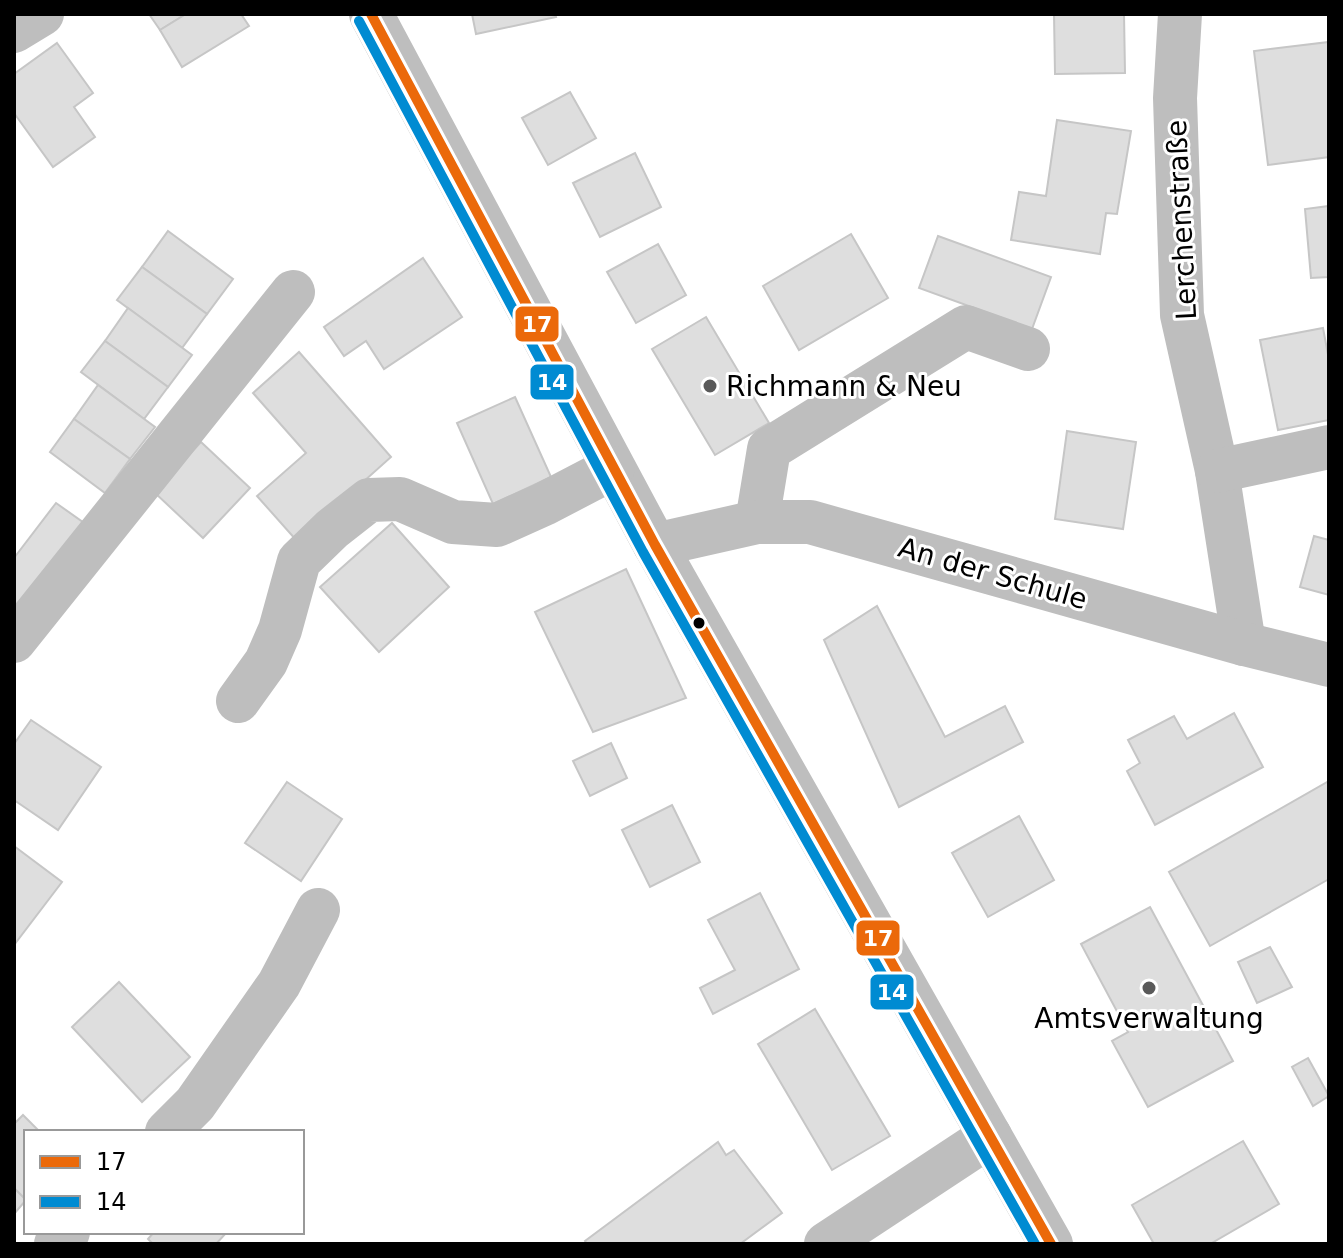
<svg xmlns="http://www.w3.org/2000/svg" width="1343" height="1258" font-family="'DejaVu Sans',sans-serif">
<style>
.building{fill:#dedede;stroke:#c6c6c6;stroke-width:2}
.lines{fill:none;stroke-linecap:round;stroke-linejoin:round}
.minor{stroke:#bebebe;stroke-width:44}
.bus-1-casing{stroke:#fff;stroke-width:16}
.bus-2-casing{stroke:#fff;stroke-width:16}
.bus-1{stroke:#eb690a;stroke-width:10}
.bus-2{stroke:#008bd2;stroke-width:10}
.poi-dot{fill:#595959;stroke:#fff;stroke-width:3}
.bus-dot{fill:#000;stroke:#fff;stroke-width:3}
.labels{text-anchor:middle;stroke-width:6;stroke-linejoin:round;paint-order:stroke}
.street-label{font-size:28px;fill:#000;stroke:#fff}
.poi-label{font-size:28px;fill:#000;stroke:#fff;text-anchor:start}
.line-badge{stroke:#fff;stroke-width:3}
.badge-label{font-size:22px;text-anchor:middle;font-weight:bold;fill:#fff}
</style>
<rect width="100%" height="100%" fill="#fff"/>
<!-- building -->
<g class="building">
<polygon points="149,14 186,14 160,30"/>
<polygon points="186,14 241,14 249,26 182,67 160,30"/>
<polygon points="472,14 555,14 556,17 476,34"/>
<polygon points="1054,14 1124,14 1125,73 1055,74"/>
<polygon points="1329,42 1329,157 1268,165 1254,51"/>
<polygon points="57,43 93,93 74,107 95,137 53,167 14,113 14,74"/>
<polygon points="570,92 596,138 548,165 522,118"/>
<polygon points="1057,120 1131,131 1117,214 1106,213 1100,254 1011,240 1019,192 1046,196"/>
<polygon points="635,153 661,207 600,237 573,183"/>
<polygon points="1329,206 1329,277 1311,278 1305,209"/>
<polygon points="168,231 233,279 207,314 142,267"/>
<polygon points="851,234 888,298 799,350 763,286"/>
<polygon points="938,236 1051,277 1032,329 919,288"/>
<polygon points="658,244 686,295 636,323 607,272"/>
<polygon points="423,258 462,317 384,369 366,341 344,356 324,327"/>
<polygon points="142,267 207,314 182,348 117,300"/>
<polygon points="128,308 192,355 168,387 105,341"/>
<polygon points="706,317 769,423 715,455 652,349"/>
<polygon points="1323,328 1329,360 1329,420 1278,430 1260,340"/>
<polygon points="105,341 168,387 144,419 81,372"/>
<polygon points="299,352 391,457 297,541 257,496 306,453 253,393"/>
<polygon points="98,385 155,427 130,459 74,419"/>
<polygon points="515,397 551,477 493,504 457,423"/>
<polygon points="74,419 130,459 105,493 50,452"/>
<polygon points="1067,431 1136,442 1123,529 1055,519"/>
<polygon points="201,442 250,488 203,538 154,492"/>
<polygon points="56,503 87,525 14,621 14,558"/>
<polygon points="392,523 449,587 379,652 320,587"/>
<polygon points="1314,536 1329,540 1329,595 1300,587"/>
<polygon points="626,569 686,698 593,732 535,612"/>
<polygon points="877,606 945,737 1005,706 1023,742 899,807 824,640"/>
<polygon points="1234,713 1263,767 1155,825 1127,771 1140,763 1128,740 1174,716 1187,739"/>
<polygon points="31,720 101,767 58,830 14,800 14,744"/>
<polygon points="611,743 627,778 590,796 573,761"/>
<polygon points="1329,781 1329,879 1210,946 1169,872"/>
<polygon points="287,782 342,819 301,881 245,843"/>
<polygon points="672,805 700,862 650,887 622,830"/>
<polygon points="1019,816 1054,880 988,917 952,853"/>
<polygon points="14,846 62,882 14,945"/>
<polygon points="760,893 799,969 713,1014 700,988 735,970 708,920"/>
<polygon points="1150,907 1233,1061 1148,1107 1112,1041 1128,1032 1081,944"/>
<polygon points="1270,947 1292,987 1257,1003 1238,962"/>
<polygon points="119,982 190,1057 142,1102 72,1027"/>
<polygon points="815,1009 890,1136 832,1170 758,1044"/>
<polygon points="1308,1058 1329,1096 1313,1106 1292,1067"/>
<polygon points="23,1115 40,1132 26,1132 26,1200 14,1188 14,1124"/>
<polygon points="1243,1141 1279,1204 1210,1244 1154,1244 1132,1205"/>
<polygon points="718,1142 726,1155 734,1150 782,1213 740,1244 587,1244 585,1241"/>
<polygon points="14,1188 26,1200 14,1214"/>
<polygon points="154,1232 227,1232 216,1244 153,1244 148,1239"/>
</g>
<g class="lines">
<!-- minor -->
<g class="minor">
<polyline points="371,14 655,545 1051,1244"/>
<polyline points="1180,14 1175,98 1182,315 1217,471 1244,644"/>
<polyline points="14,31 42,14"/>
<polyline points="1217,471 1329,447"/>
<polyline points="757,522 769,449 966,327 1028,349"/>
<polyline points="655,545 757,522 810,522 1244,644 1329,665"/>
<polyline points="14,641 293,292"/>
<polyline points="238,701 266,662 280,630 299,561 332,529 369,500 400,499 453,522 497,525 544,504 613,468"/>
<polyline points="167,1132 195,1104 279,984 318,910"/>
<polyline points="56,1244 68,1232"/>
<polyline points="826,1244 990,1136"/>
</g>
<!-- bus-1 casing -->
<g class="bus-1-casing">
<polyline id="bus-1" points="371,14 655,545 1051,1244"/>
</g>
<!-- bus-2 casing -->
<g class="bus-2-casing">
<polyline id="bus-2" points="359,21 643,552 1035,1244"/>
</g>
<!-- bus-1 -->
<use href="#bus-1" class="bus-1"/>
<!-- bus-2 -->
<use href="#bus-2" class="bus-2"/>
</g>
<!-- markers -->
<g class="poi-dot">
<circle cx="710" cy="386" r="8"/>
<circle cx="1149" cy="988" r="8"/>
</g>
<circle class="bus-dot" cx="699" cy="623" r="7"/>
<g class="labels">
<!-- street labels -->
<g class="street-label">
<text transform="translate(1181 220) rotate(-93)" y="10">Lerchenstraße</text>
<text transform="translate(993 573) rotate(16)" y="10">An der Schule</text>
</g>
<!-- poi labels -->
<g class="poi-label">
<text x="726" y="396">Richmann &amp; Neu</text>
<text x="1149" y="1028" text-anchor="middle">Amtsverwaltung</text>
</g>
</g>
<g class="line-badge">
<rect x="514" y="305" width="46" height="38" rx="8" fill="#eb690a"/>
<rect x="529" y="363" width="46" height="38" rx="8" fill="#008bd2"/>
<rect x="855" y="919" width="46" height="38" rx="8" fill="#eb690a"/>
<rect x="869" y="973" width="46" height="38" rx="8" fill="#008bd2"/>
</g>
<g class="badge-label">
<text x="537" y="332">17</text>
<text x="552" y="390">14</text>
<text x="878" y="946">17</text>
<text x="892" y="1000">14</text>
</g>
<!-- border -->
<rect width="1343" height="1258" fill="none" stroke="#000000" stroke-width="32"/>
<!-- legend -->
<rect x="24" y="1130" width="280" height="104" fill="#ffffff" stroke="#999999" stroke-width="2"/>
<rect x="40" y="1156" width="40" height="12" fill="#eb690a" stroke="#999999" stroke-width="2"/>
<text x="96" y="1170" font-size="24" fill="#000000">17</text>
<rect x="40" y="1196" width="40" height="12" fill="#008bd2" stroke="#999999" stroke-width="2"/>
<text x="96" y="1210" font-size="24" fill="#000000">14</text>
</svg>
